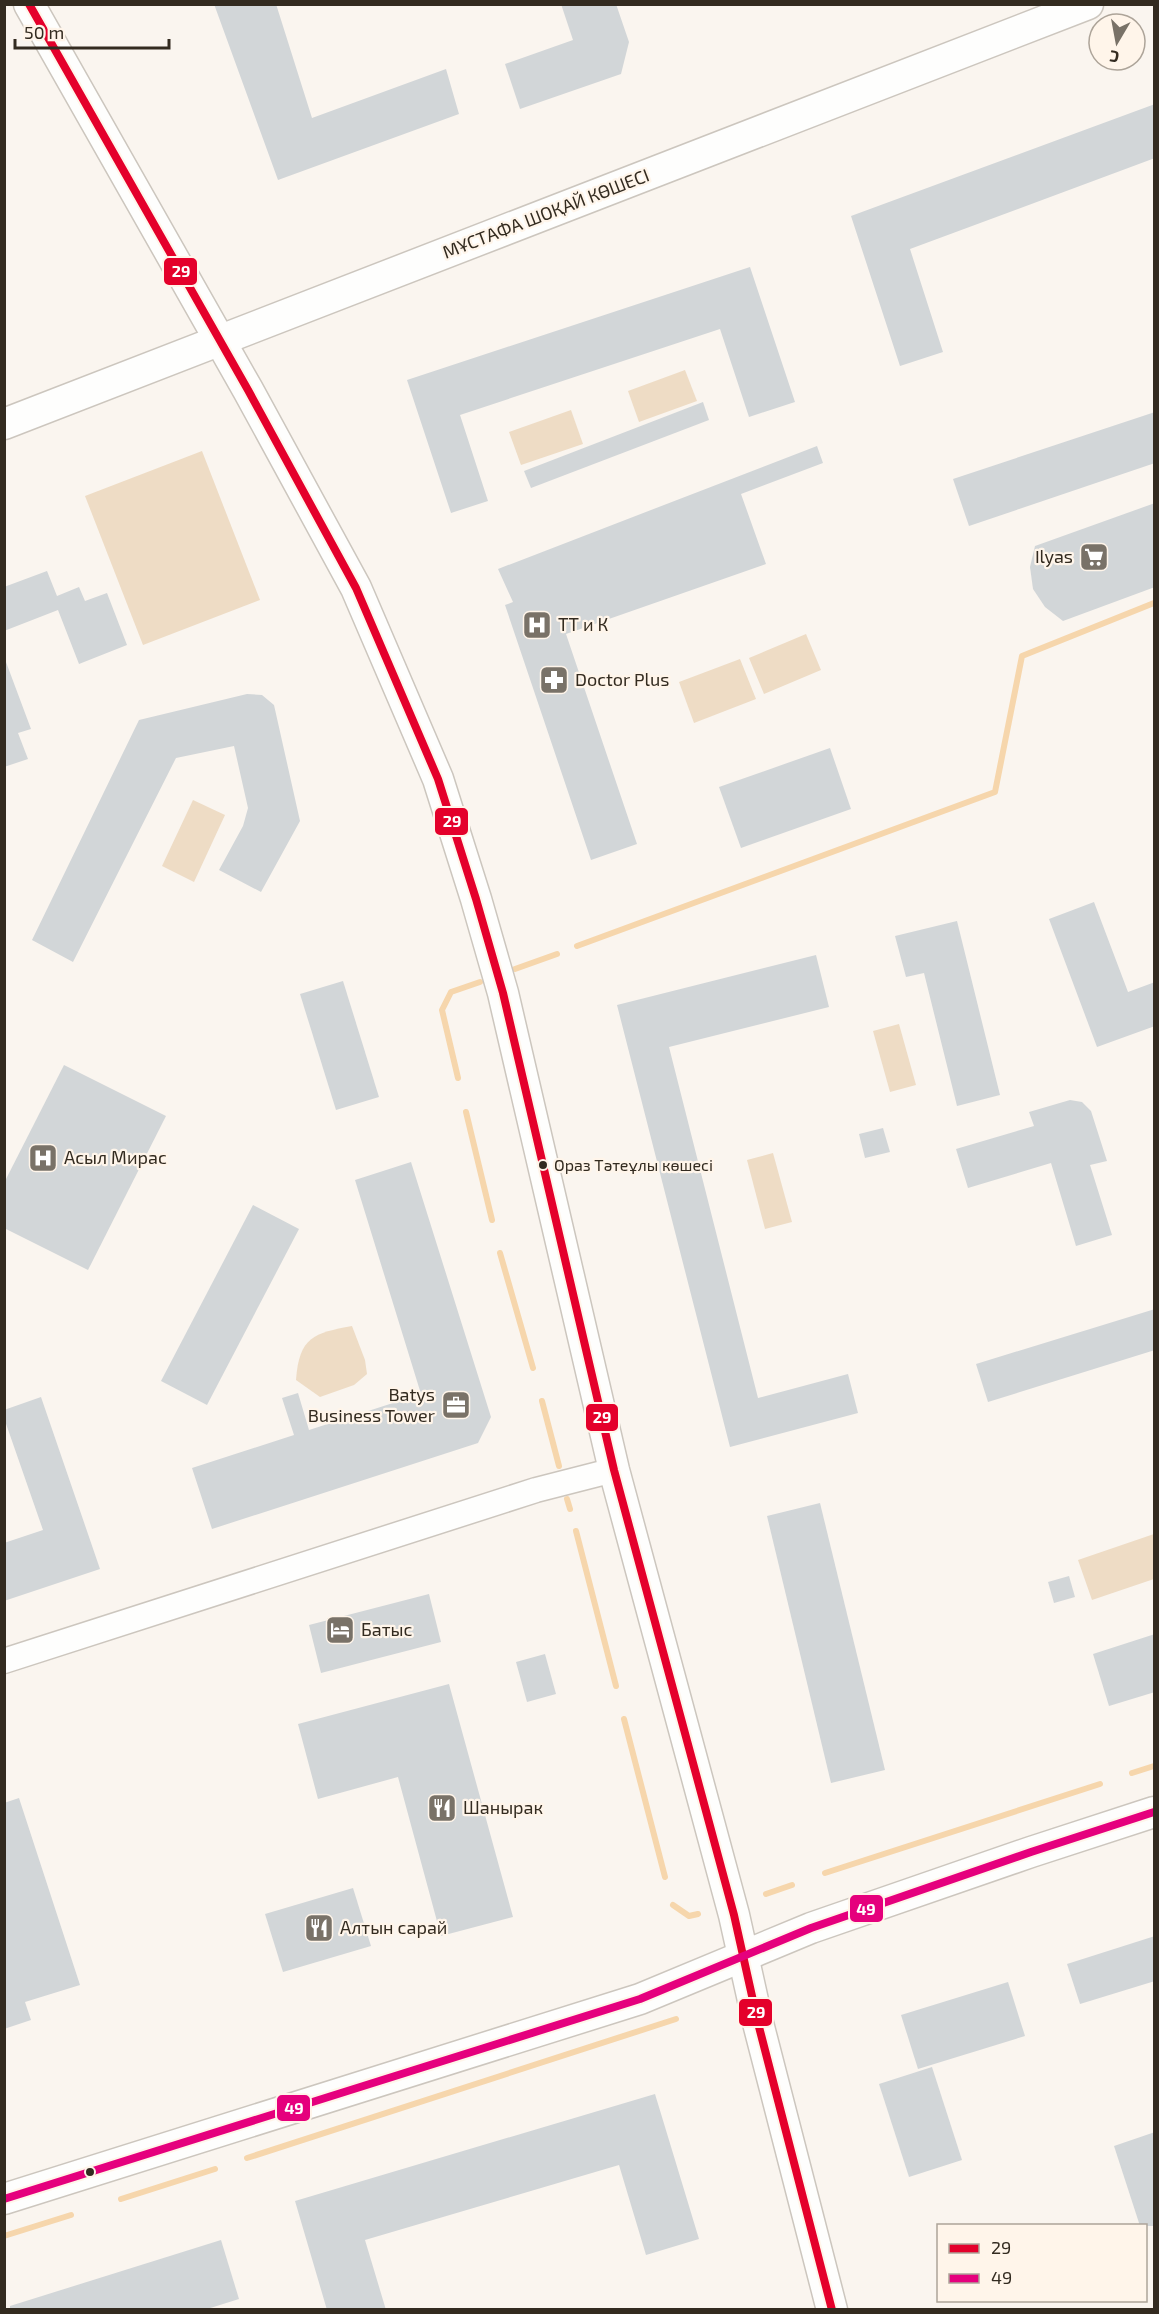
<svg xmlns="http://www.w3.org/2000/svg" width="1159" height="2314" font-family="'Exo 2',sans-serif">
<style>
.green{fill:#eedcc5}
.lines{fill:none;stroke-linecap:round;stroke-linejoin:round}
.stream{stroke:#f6d6ac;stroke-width:6}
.building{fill:#d2d6d8}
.minor-casing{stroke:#ccc6be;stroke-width:27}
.tertiary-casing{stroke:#ccc6be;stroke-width:33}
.minor{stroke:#fefefd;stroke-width:24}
.tertiary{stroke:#fefefd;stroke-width:30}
.bus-1-casing{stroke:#fff5ea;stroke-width:12}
.bus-2-casing{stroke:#fff5ea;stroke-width:12}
.bus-1{stroke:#e4002b;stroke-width:8}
.bus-2{stroke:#e5007d;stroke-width:8}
.bus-dot{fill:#332b20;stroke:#fff5ea;stroke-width:2}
.labels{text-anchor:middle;stroke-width:4.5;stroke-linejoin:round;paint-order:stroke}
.bus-label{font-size:16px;fill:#332b20;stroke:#fff5ea;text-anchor:start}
.street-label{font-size:18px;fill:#332b20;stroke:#fff5ea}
.poi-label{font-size:18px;fill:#332b20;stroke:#fff5ea;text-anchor:start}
.line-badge{stroke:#fff5ea;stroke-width:2}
.badge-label{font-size:16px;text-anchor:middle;font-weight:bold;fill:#fff}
</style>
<rect width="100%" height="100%" fill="#faf5ef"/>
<!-- green -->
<g class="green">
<polygon points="685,370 697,401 639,422 628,391"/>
<polygon points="571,410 583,444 521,465 509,432"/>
<polygon points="202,451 260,600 143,645 85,496"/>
<polygon points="806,634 821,670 764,694 749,658"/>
<polygon points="740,659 756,699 694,723 679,682"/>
<polygon points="193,800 225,815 194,882 162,866"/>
<polygon points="899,1024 916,1085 890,1092 873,1031"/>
<polygon points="773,1153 792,1222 765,1229 747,1160"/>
<path d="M352,1326L365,1360L367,1374L354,1385L320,1397L296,1380C299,1337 314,1333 352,1326Z"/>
<polygon points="1154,1534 1154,1579 1092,1600 1078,1560"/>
</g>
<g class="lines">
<!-- stream -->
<g class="stream">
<polyline points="577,946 995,792 1022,656 1154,603"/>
<polyline points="515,969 557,954"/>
<polyline points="458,1078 442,1010 451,992 480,982"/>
<polyline points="466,1112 492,1220"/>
<polyline points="500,1253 533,1368"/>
<polyline points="542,1401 559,1466"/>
<polyline points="567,1499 570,1509"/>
<polyline points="576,1531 616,1686"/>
<polyline points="624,1719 665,1877"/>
<polyline points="1132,1773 1154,1766"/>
<polyline points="825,1873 1100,1784"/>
<polyline points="766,1894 792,1885"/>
<polyline points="673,1905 689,1916 698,1914"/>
<polyline points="247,2158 676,2019"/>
<polyline points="121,2199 215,2169"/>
<polyline points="4,2236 71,2215"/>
</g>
</g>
<!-- building -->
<g class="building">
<polygon points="214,4 276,4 312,118 446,69 459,114 278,180"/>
<polygon points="561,4 616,4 629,42 621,74 520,109 505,64 573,40"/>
<polygon points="1155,104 1155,158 910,249 943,352 900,366 851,216"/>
<polygon points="750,267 795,402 749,417 720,329 460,415 488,501 451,513 407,380"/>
<polygon points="703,402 709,420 531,488 524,471"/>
<polygon points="1155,412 1155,463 969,526 953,479"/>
<polygon points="817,446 823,463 741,494 766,564 566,634 637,844 591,860 505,605 513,602 498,569"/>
<polygon points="1155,503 1155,587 1063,621 1045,607 1033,589 1030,567 1035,546"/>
<polygon points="47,571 57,596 79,587 85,601 107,593 127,645 79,664 58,610 4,631 4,587"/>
<polygon points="4,662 6,662 31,729 18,733 28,759 4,767"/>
<polygon points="247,694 262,695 274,705 300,821 261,892 219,870 243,826 248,808 234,746 176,758 73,962 32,940 139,720"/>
<polygon points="830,748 851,809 741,848 719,787"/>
<polygon points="1094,902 1128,992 1155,982 1155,1026 1097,1047 1049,919"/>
<polygon points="957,921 1000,1095 957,1106 924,973 906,977 895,936"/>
<polygon points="816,955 829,1007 669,1047 758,1398 848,1374 858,1413 730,1447 617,1005"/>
<polygon points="343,981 379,1097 336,1110 300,994"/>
<polygon points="64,1065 166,1116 88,1270 4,1228 4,1183"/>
<polygon points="1070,1100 1082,1102 1091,1111 1107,1161 1090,1165 1112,1235 1076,1246 1051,1163 968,1188 956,1149 1034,1126 1029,1112"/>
<polygon points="883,1128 890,1152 865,1158 859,1134"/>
<polygon points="411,1162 491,1417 478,1443 212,1529 192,1468 294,1435 282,1398 298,1393 309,1430 421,1394 355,1180"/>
<polygon points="253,1205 299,1229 207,1405 161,1381"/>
<polygon points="1155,1309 1155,1350 988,1402 976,1364"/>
<polygon points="41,1397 100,1569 4,1601 4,1543 43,1530 4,1418 4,1410"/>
<polygon points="820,1503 885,1770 831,1783 767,1516"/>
<polygon points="1069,1576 1075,1597 1054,1603 1048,1582"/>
<polygon points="429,1594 441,1642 321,1673 309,1625"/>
<polygon points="1155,1634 1155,1692 1109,1706 1093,1654"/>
<polygon points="545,1654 556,1694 527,1702 516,1662"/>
<polygon points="449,1684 513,1917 441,1936 398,1777 318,1799 298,1724"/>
<polygon points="19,1798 80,1985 25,2002 31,2020 4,2029 4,1803"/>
<polygon points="353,1888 371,1946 283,1972 265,1914"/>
<polygon points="1155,1936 1155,1981 1080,2004 1067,1964"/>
<polygon points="1008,1982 1025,2036 918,2069 901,2015"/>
<polygon points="932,2067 962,2160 909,2177 879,2084"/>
<polygon points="655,2094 699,2239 646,2255 619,2165 365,2240 386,2310 327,2310 295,2201"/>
<polygon points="1155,2132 1155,2226 1140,2226 1114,2146"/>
<polygon points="221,2240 239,2299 204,2310 10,2310 10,2306"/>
</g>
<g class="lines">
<!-- minor casing -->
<g class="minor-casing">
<polyline id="minor" points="4,1661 536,1490 614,1470"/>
</g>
<!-- tertiary casing -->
<g class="tertiary-casing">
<g id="tertiary">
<polyline points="29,4 248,390 356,588 438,779 476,899 503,993 614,1470 734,1915 758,2023 832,2310"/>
<polyline points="4,424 1088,4"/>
<polyline points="4,2199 640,1999 811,1928 1031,1852 1154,1812"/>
</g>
</g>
<!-- minor -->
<use href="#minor" class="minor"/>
<!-- tertiary -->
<use href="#tertiary" class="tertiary"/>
<!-- bus-1 casing -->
<g class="bus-1-casing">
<polyline id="bus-1" points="29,4 248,390 356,588 438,779 476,899 503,993 614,1470 734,1915 758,2023 832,2310"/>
</g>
<!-- bus-2 casing -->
<g class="bus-2-casing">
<polyline id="bus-2" points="4,2199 640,1999 811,1928 1031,1852 1154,1812"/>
</g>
<!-- bus-1 -->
<use href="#bus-1" class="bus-1"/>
<!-- bus-2 -->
<use href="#bus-2" class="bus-2"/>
</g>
<!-- icons -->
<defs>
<g id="supermarket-square" transform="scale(1.5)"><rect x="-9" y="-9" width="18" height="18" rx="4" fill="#797268" stroke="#fff5ea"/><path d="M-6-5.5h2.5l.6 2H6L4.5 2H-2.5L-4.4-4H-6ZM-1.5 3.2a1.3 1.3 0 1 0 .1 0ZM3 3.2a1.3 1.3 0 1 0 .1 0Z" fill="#fff"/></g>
<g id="hospital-square" transform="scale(1.5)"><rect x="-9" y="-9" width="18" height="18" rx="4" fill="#797268" stroke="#fff5ea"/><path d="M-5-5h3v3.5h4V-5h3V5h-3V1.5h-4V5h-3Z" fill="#fff"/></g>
<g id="pharmacy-square" transform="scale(1.5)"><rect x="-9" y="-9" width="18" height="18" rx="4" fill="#797268" stroke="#fff5ea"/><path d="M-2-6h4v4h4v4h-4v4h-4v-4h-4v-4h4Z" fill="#fff"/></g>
<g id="office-square" transform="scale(1.5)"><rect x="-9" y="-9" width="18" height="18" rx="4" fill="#797268" stroke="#fff5ea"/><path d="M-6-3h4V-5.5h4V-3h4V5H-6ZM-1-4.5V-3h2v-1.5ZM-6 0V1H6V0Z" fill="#fff"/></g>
<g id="hotel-square" transform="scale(1.5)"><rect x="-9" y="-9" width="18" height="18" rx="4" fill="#797268" stroke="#fff5ea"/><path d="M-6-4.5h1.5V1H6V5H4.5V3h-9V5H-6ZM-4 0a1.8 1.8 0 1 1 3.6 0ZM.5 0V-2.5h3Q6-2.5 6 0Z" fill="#fff"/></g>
<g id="restaurant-square" transform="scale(1.5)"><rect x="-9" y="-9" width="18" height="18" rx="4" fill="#797268" stroke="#fff5ea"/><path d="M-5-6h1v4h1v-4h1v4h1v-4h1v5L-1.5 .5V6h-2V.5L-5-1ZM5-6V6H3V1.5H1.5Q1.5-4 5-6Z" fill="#fff"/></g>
</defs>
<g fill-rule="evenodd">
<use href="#supermarket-square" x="1094" y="557"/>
<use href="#hospital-square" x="537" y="625"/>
<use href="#pharmacy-square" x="554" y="680"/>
<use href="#hospital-square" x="43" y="1158"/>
<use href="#office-square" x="456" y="1405"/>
<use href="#hotel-square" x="340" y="1630"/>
<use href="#restaurant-square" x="442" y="1808"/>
<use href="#restaurant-square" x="319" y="1928"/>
</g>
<!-- markers -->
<g class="bus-dot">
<circle cx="543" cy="1165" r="5"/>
<circle cx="90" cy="2172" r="5"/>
</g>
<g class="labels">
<!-- bus labels -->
<g class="bus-label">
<text x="554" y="1171">Ораз Тәтеұлы көшесі</text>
</g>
<!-- street labels -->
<g class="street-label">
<text transform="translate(546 214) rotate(-21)" y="6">МҰСТАФА ШОҚАЙ КӨШЕСІ</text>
</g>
<!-- poi labels -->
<g class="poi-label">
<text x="1073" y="563" text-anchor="end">Ilyas</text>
<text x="558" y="631">ТТ и К</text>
<text x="575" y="686">Doctor Plus</text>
<text x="64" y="1164">Асыл Мирас</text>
<text x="435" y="1401" text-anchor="end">Batys<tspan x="435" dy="21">Business Tower</tspan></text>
<text x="361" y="1636">Батыс</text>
<text x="463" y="1814">Шанырак</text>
<text x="340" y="1934">Алтын сарай</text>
</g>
</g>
<g class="line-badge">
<rect x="163" y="257" width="35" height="29" rx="6" fill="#e4002b"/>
<rect x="434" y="807" width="35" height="29" rx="6" fill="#e4002b"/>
<rect x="585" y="1403" width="34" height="29" rx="6" fill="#e4002b"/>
<rect x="849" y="1894" width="35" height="29" rx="6" fill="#e5007d"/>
<rect x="738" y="1998" width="35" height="29" rx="6" fill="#e4002b"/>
<rect x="276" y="2094" width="35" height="28" rx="6" fill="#e5007d"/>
</g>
<g class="badge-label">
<text x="181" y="277">29</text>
<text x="452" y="827">29</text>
<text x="602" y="1423">29</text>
<text x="866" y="1915">49</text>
<text x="756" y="2018">29</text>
<text x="294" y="2114">49</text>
</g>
<!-- border -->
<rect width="1159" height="2314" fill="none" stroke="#332b20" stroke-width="12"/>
<!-- legend -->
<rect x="937" y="2224" width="210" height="78" fill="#fff5ea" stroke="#ada499" stroke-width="1.5"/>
<rect x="949" y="2244" width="30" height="9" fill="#e4002b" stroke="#ada499" stroke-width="1.5"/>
<text x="991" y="2254" font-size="18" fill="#332b20">29</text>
<rect x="949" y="2274" width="30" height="9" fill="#e5007d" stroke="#ada499" stroke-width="1.5"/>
<text x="991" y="2284" font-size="18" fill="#332b20">49</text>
<!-- north arrow -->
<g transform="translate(1117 42) rotate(190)"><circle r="28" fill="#fff5ea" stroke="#ada499" stroke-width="1.5"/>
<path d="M0-4.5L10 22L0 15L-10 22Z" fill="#797268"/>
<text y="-9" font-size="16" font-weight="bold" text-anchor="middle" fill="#332b20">С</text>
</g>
<!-- scale -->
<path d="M15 39v9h154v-9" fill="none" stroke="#332b20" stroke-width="3"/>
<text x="24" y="39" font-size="18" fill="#332b20" stroke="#fff5ea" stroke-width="4.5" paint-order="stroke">50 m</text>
</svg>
